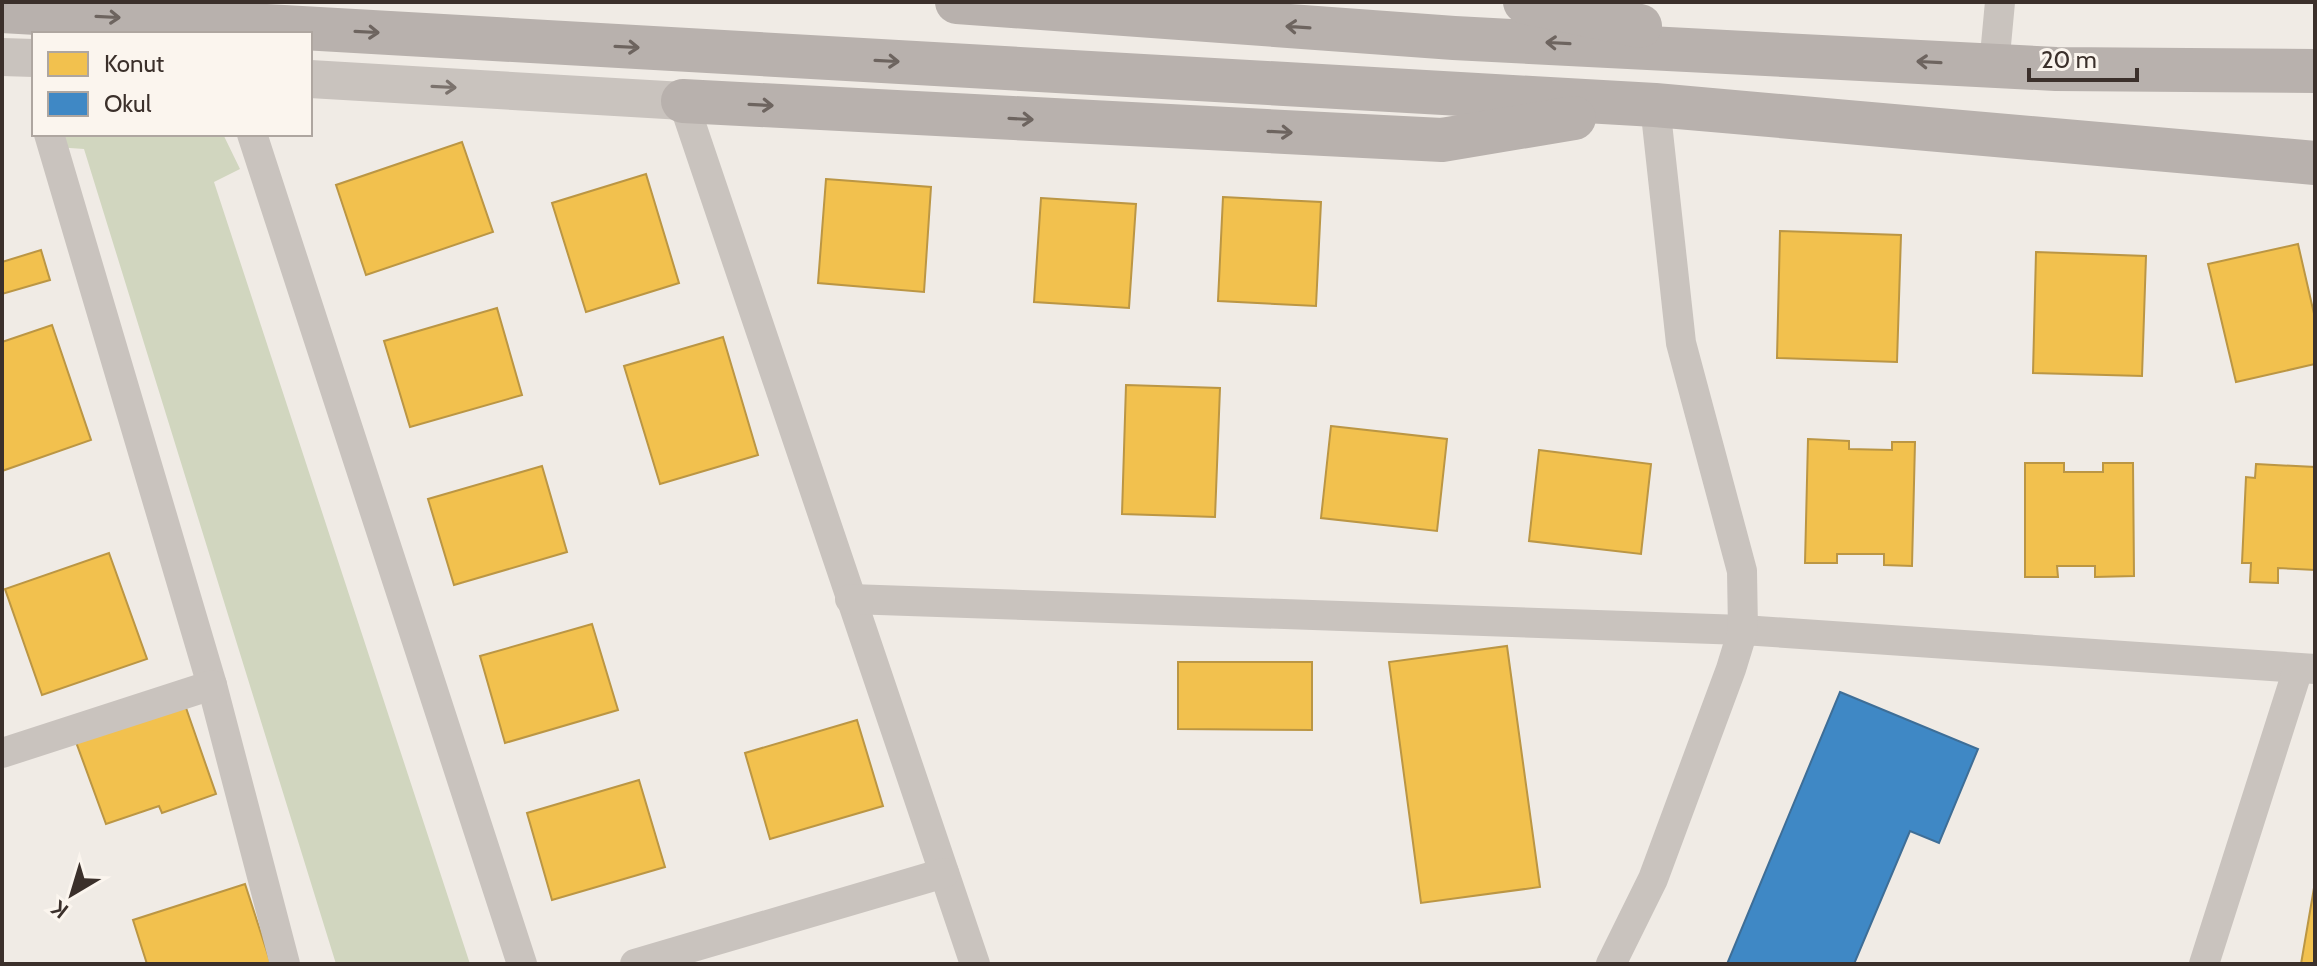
<svg xmlns="http://www.w3.org/2000/svg" width="2317" height="966" font-family="Cabin,sans-serif">
<style>
.green{fill:#d1d6bf}
.homes{fill:#f2c14e;stroke:#bb9644;stroke-width:2}
.schools{fill:#3f88c5;stroke:#3e6e97;stroke-width:2}
.lines{fill:none;stroke-linecap:round;stroke-linejoin:round}
.minor{stroke:#c9c3be;stroke-width:30}
.tertiary{stroke:#c9c3be;stroke-width:38}
.primary{stroke:#b8b1ad;stroke-width:44}
.oneway{stroke:#6d645f}
.oneway2{stroke:#7b726d}
</style>
<rect width="100%" height="100%" fill="#f0ebe5"/>
<!-- green -->
<polygon class="green" points="67,134 223,134 240,169 214,182 470,964 336,964 84,149 56,147"/>
<!-- homes -->
<g class="homes">
<polygon points="462,142 493,232 366,275 336,185"/>
<polygon points="646,174 679,283 586,312 552,203"/>
<polygon points="826,179 931,187 924,292 818,283"/>
<polygon points="1223,197 1321,202 1316,306 1218,301"/>
<polygon points="1041,198 1136,204 1129,308 1034,302"/>
<polygon points="1780,231 1901,235 1897,362 1777,358"/>
<polygon points="2298,244 2315,318 2315,364 2236,382 2208,264"/>
<polygon points="41,250 50,280 2,294 2,262"/>
<polygon points="2036,252 2146,256 2142,376 2033,373"/>
<polygon points="497,308 522,395 410,427 384,341"/>
<polygon points="52,325 91,440 2,471 2,342"/>
<polygon points="723,337 758,455 660,484 624,366"/>
<polygon points="1126,385 1220,388 1215,517 1122,514"/>
<polygon points="1331,426 1447,439 1437,531 1321,518"/>
<polygon points="1808,439 1849,441 1849,449 1892,450 1892,442 1915,442 1912,566 1884,565 1884,554 1837,554 1837,563 1805,563"/>
<polygon points="1539,450 1651,464 1641,554 1529,541"/>
<polygon points="2025,463 2064,463 2064,472 2103,472 2103,463 2133,463 2134,576 2095,577 2095,566 2057,566 2058,577 2025,577"/>
<polygon points="2256,464 2315,467 2315,570 2278,568 2278,583 2250,582 2251,563 2242,563 2246,477 2255,478"/>
<polygon points="542,466 567,552 454,585 428,499"/>
<polygon points="109,553 147,659 42,695 5,589"/>
<polygon points="592,624 618,710 505,743 480,656"/>
<polygon points="1507,646 1540,887 1421,903 1389,662"/>
<polygon points="1178,662 1312,662 1312,730 1178,729"/>
<polygon points="185,705 216,794 162,813 159,806 106,824 76,742"/>
<polygon points="857,720 883,806 770,839 745,753"/>
<polygon points="639,780 665,867 552,900 527,813"/>
<polygon points="2315,882 2315,964 2301,964"/>
<polygon points="245,884 271,964 147,964 133,920"/>
</g>
<!-- schools -->
<polygon class="schools" points="1840,692 1978,749 1939,843 1910,831 1854,964 1727,964"/>
<g class="lines">
<!-- minor -->
<g class="minor">
<polyline points="1994,66 2000,2"/>
<polyline points="683,101 975,964"/>
<polyline points="49,134 212,685 285,964"/>
<polyline points="252,134 522,964"/>
<polyline points="850,599 1743,630 2315,669"/>
<polyline points="2,753 212,685"/>
<polyline points="635,964 944,873"/>
<polyline points="1611,964 1653,879 1731,669 1743,630 1742,571 1681,343 1655,105"/>
<polyline points="2204,964 2298,669"/>
</g>
<!-- tertiary -->
<g class="tertiary">
<polyline points="2,57 34,58"/>
<polyline points="310,79 683,101"/>
</g>
<!-- primary -->
<g class="primary">
<polyline points="957,2 1454,38 2056,69 2315,71"/>
<polyline points="1525,2 1640,26"/>
<polyline points="2,11 1655,105 2315,163"/>
<polyline points="683,101 1442,140 1574,118"/>
</g>
</g>
<!-- one-way arrows -->
<defs><path id="oneway-shaft" d="M-6 0H5M1.5-3L5.5 0L1.5 3" fill="none" stroke-width="1.6" stroke-linecap="round" stroke-linejoin="round" transform="scale(2)"/></defs>
<g class="oneway">
<use href="#oneway-shaft" transform="translate(108 17) rotate(3)"/>
<use href="#oneway-shaft" transform="translate(1298 27) rotate(-176)"/>
<use href="#oneway-shaft" transform="translate(367 32) rotate(3)"/>
<use href="#oneway-shaft" transform="translate(1558 43) rotate(-177)"/>
<use href="#oneway-shaft" transform="translate(627 47) rotate(3)"/>
<use href="#oneway-shaft" transform="translate(887 61) rotate(3)"/>
<use href="#oneway-shaft" transform="translate(1929 62) rotate(-177)"/>
<use href="#oneway-shaft" transform="translate(761 105) rotate(3)"/>
<use href="#oneway-shaft" transform="translate(1021 119) rotate(3)"/>
<use href="#oneway-shaft" transform="translate(1280 132) rotate(3)"/>
</g>
<use class="oneway2" href="#oneway-shaft" transform="translate(444 87) rotate(3)"/>
<!-- border -->
<rect width="2317" height="966" fill="none" stroke="#3b302b" stroke-width="8"/>
<!-- legend -->
<rect x="32" y="32" width="280" height="104" fill="#fbf5ee" stroke="#aea6a0" stroke-width="2"/>
<rect x="48" y="52" width="40" height="24" fill="#f2c14e" stroke="#aea6a0" stroke-width="2"/>
<text x="104" y="72" font-size="24" fill="#3b302b">Konut</text>
<rect x="48" y="92" width="40" height="24" fill="#3f88c5" stroke="#aea6a0" stroke-width="2"/>
<text x="104" y="112" font-size="24" fill="#3b302b">Okul</text>
<!-- north arrow -->
<g transform="translate(72 894) rotate(218)" stroke="#fbf5ee" stroke-width="6" paint-order="stroke">
<path d="M0-6L14 30L0 20L-14 30Z" fill="#3b302b"/>
<text y="-12" font-size="22" font-weight="bold" text-anchor="middle" fill="#3b302b">K</text>
</g>
<!-- scale -->
<path d="M2029 68v12h108v-12" fill="none" stroke="#3b302b" stroke-width="4"/>
<text x="2041" y="68" font-size="24" fill="#3b302b" stroke="#fbf5ee" stroke-width="6" paint-order="stroke">20 m</text>
</svg>
